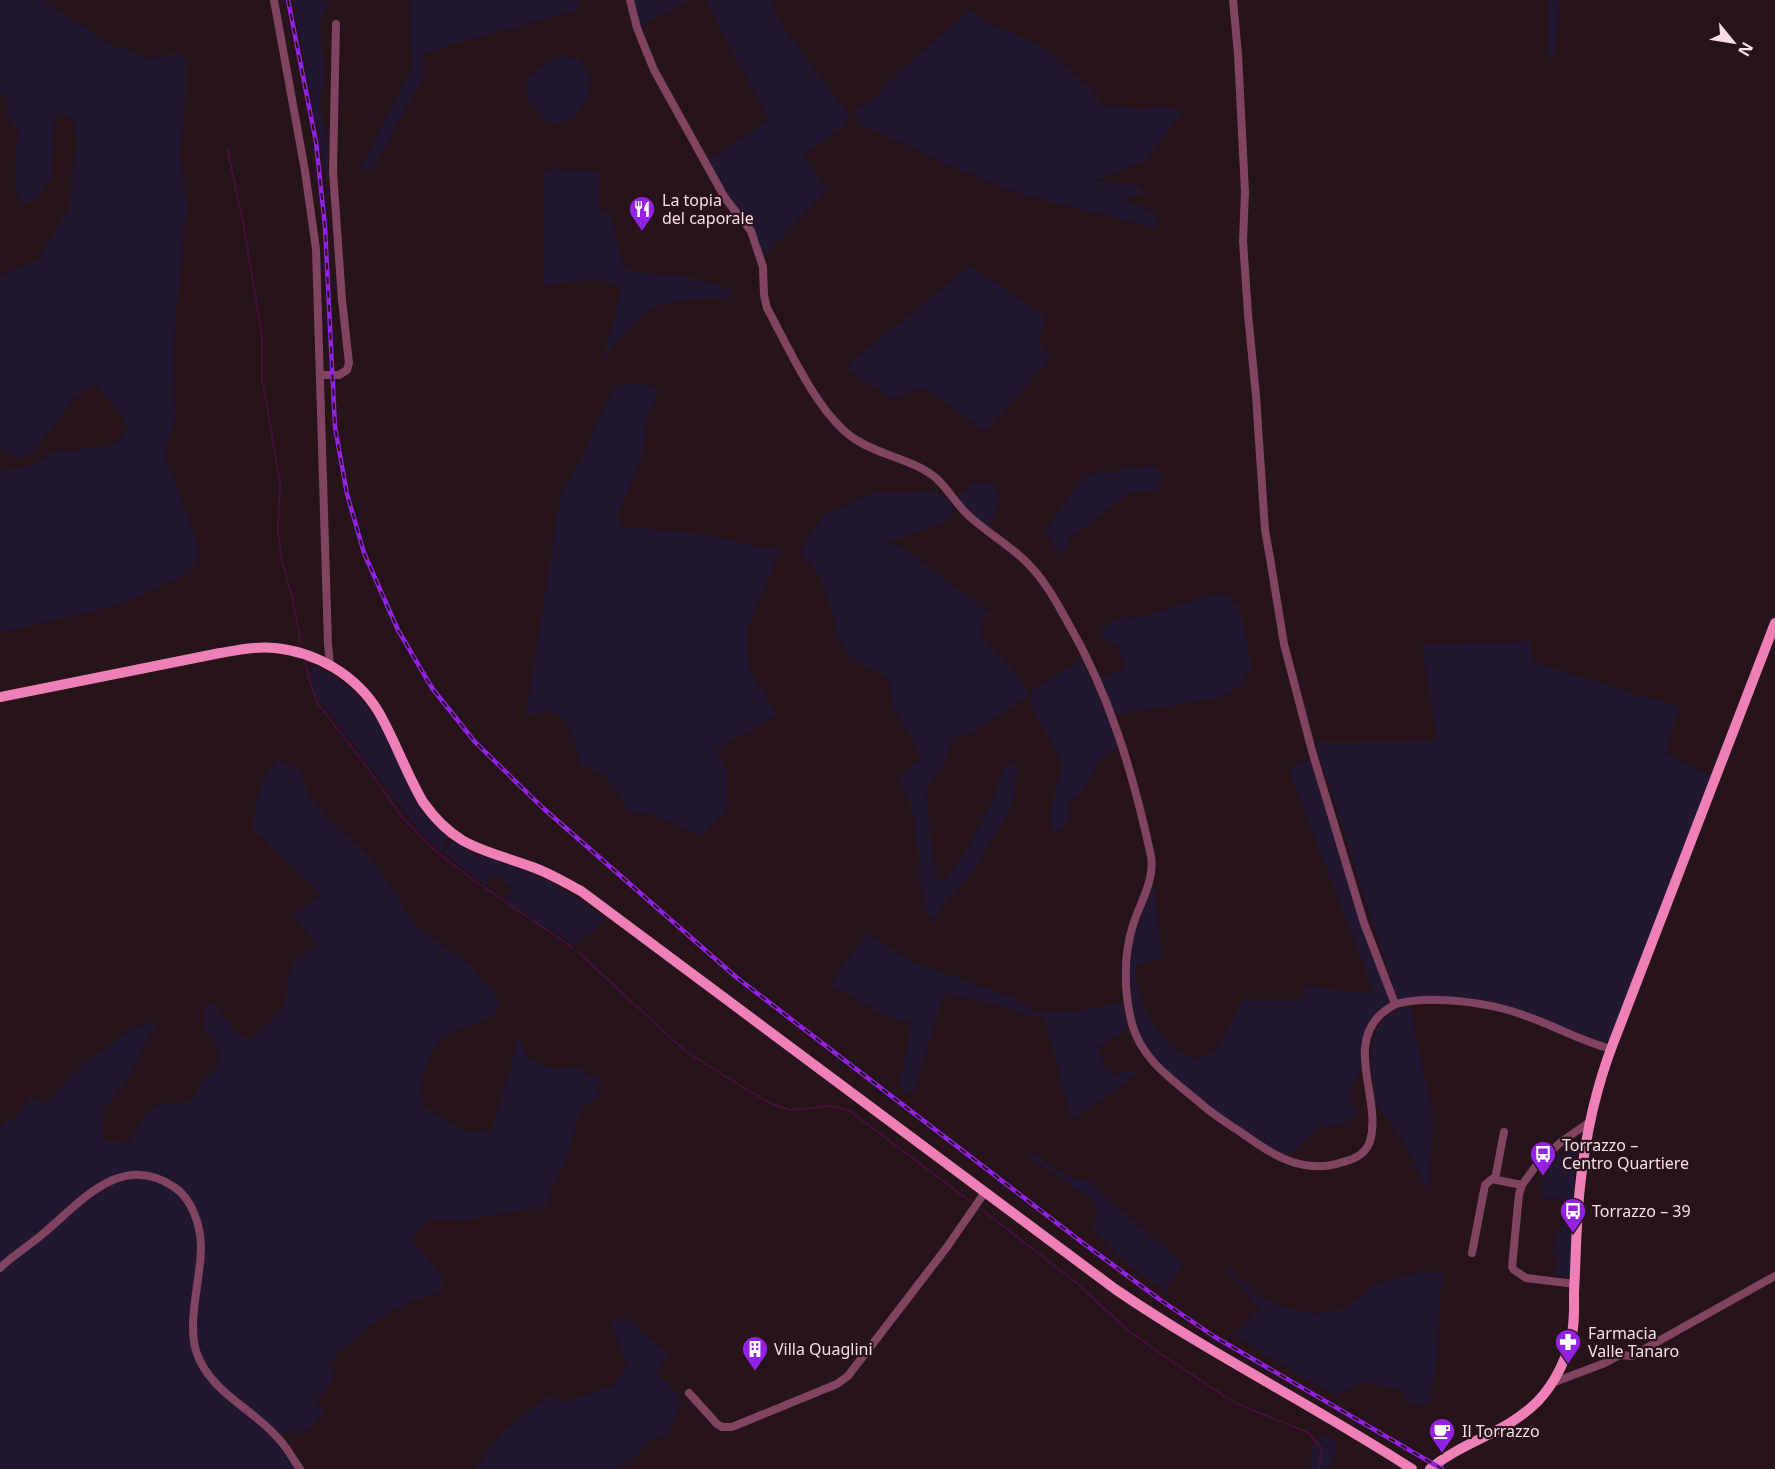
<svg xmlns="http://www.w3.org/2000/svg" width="1775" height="1469" font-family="'Noto Sans',sans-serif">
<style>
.green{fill:#221730}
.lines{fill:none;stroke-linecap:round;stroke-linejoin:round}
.stream{stroke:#42113c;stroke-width:2}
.street{stroke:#804461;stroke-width:8}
.secondary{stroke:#ef80b7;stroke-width:10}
.rail-casing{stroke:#9221e3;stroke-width:4.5}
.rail{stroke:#27131a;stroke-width:2;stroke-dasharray:7;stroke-linecap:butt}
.labels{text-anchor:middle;stroke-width:4.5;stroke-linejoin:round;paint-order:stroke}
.poi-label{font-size:16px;fill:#fbdde9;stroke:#27131a;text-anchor:start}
</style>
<rect width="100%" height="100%" fill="#27131a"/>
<!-- green -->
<g class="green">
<polygon points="0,0 42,0 108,43 150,59 179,52 186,61 186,99 179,154 188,209 184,228 173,351 175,419 164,456 194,533 198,550 196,564 181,577 117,605 0,633 0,472 34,464 54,452 112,446 122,439 127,428 122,416 95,384 75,396 33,454 19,459 0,448 0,276 38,260 69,207 76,145 74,121 64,113 57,114 54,120 51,178 36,200 24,204 19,200 14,181 18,131 8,116 6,96 0,93"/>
<path d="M293,0H328V2C326,7 322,13 321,19C318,44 330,78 319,99L328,145V188Z"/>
<polygon points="410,0 577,0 578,10 446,46 424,54 424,75 373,170 363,171 361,167 412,68"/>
<polygon points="630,0 689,0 637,28"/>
<polygon points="706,0 770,0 781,24 848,114 847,124 804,155 827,190 763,257 723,191 708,160 769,120"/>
<polygon points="1549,0 1560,0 1554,54 1548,62"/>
<polygon points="970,10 993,25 1045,48 1090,88 1103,106 1117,106 1142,110 1162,106 1184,111 1144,162 1093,181 1137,185 1145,193 1123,200 1159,215 1156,228 1027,196 946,164 863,125 854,114 857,108 874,99 891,79"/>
<polygon points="560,55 579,59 591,80 586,100 572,121 549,124 527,101 526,79"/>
<path d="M554,169L600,172V208L611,215L622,263L633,272L686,276L728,287L731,297C709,299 669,298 651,309C631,322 617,342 602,361L621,292L619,286C598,276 567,283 544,285V171Z"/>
<polygon points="970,266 1045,316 1039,343 1051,358 986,431 925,388 890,398 848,369 853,360"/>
<path d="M625,384L649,385L659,390L648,415L641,461L618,511L619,526L708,535L756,547L780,550L747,629L748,666L776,715L715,750L728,772V809L702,835C683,828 647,808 628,813C617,787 610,773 581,765L575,742L563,717L549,711L526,716L560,497L585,452L598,420L613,391L616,387Z"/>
<polygon points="1152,465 1163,474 1158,490 1129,493 1068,539 1066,548 1058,554 1045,531 1085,475"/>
<polygon points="976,482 992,483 1000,496 989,530 956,498"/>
<path d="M937,492L952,502L953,519L882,545H899L993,615L983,618L980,629L984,640L1010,666L1029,693L1028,697L968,734L952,738L946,759L926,788L931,844L937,879L944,882C970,847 993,808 1005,766L1011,764L1018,770L1013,804L975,868L932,920C909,876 928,821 897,779L922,757L892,704L889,681L882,674L852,660L839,640L831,608L817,571L799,552L824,515L874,493Z"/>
<polygon points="1223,593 1239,606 1252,667 1240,686 1218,698 1113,715 1098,677 1124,669 1119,647 1107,641 1101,633 1107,625 1128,615 1130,619"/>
<polygon points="1530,641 1532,662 1679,707 1666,754 1713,776 1610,1038 1605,1043 1600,1044 1469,1000 1432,996 1398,1001 1315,742 1437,741 1422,645"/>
<polygon points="1081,660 1118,737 1117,748 1100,759 1082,792 1069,803 1068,819 1060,831 1054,830 1049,814 1062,763 1030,703 1033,689"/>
<path d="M313,665L351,688L373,713L418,802L430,819L448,837L443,850H439L420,831L322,704C314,691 308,681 313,665Z"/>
<path d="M278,759L300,772L310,796L327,817L371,858L416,926L470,965L499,1000L494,1016L449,1034L435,1045L421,1080L424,1107L466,1132H491L519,1038L530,1059L554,1070L576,1067L601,1082L598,1095L580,1110L567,1159L551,1187L548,1206L465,1220L431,1219L411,1239L442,1275V1292C392,1304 362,1329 327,1364L336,1374L316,1404L325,1412L306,1431L276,1435L300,1469H0V1127L6,1120L16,1117L30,1097L46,1104L80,1066L135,1027L158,1021L129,1078L105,1107L102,1140L129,1143C150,1108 146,1102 190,1102L203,1080L217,1068L220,1050L205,1030V1005L212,1003L236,1033L251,1040L284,1007L289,975L294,962L317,945L293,916L322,894L253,829C253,804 261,778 278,759Z"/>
<path d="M1311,760L1392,1003C1363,1021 1364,1035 1361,1066C1360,1075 1352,1083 1351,1092C1351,1099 1354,1108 1355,1115L1349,1122L1319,1128L1285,1157L1257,1141L1194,1095L1147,1052L1134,1022L1129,975L1132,943L1153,884L1163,957L1137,965C1131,990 1154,1032 1173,1048C1179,1052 1188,1055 1194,1059L1210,1054L1223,1040L1244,999H1303L1306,986L1371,994L1373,991L1288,767Z"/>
<path d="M452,840C474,856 500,861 525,871C555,882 581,900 606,919L576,946L504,900L514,888L495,875L485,886L445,853Z"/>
<path d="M867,933L910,961L1015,998L1034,1012L1061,1013L1123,1003L1128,1030L1098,1047L1102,1062L1112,1076L1127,1071L1142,1070L1072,1120L1045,1020C1034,1012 1025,1018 1015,1010L945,992L914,1091L906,1093L899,1085L912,1023L885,1016L831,984Z"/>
<path d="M1410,1006L1434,1123L1428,1192C1418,1167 1406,1145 1391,1123C1387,1117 1379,1112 1376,1105C1373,1099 1374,1089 1373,1082C1368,1050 1371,1012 1410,1006Z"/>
<polygon points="1577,1139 1579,1142 1575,1168 1573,1199 1541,1198 1544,1168 1573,1140"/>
<polygon points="1030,1151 1065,1175 1091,1182 1100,1192 1182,1263 1180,1269 1166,1289 1167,1292 1124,1262 1093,1229 1098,1209 1093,1200 1029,1157"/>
<polygon points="1566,1206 1573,1207 1570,1273 1567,1277 1555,1275 1557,1255 1552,1254 1555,1234 1562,1233"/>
<polygon points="1227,1267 1260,1297 1281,1306 1312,1314 1344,1309 1376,1284 1431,1270 1442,1271 1436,1367 1431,1398 1424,1405 1412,1404 1400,1389 1362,1382 1335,1396 1235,1336 1260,1308 1226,1270"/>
<polygon points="627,1320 669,1354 655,1371 682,1399 669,1433 653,1438 629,1462 614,1469 475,1469 502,1433 548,1396 565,1402 613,1386 627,1367 611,1321"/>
<polygon points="1327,1436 1335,1441 1335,1454 1328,1469 1310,1469 1312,1447 1320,1437"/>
</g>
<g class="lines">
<!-- stream -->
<g class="stream">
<polyline points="227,148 243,223 262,334 262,379 280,482 278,530 282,561 293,601 301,644"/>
<polyline points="305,662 310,682 318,704 364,763 402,817 438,853 475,881 572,947"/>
<polyline points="579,953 685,1051 744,1088 772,1104 790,1110 831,1106 850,1111 971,1202"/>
<polyline points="981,1209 1074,1281 1128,1330 1158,1352 1235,1403 1307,1432 1322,1448 1319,1469"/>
</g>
<!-- street -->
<g class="street">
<polyline points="274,0 305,171 316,249 328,644 330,665"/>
<path d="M630,0L637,28L654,70L725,198L751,231L763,267L764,295L767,308C789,348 819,418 858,441C882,456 915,460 936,478C947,488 955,502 966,513C986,533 1013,546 1032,568C1046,583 1057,603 1067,621C1110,695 1133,773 1151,856C1155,880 1140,903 1133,925C1123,956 1124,993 1132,1024C1142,1060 1172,1079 1199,1102C1211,1113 1225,1122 1239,1131C1272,1154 1301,1176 1343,1162C1355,1159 1366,1154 1370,1141C1382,1101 1345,1047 1381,1014C1386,1010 1391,1006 1396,1004C1431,994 1493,1003 1526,1016C1555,1026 1581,1041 1611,1049"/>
<polyline points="1233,0 1238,54 1245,192 1243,241 1248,314 1256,396 1265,530 1270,558 1284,644 1312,751 1364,923 1395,1004"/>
<polyline points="320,375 339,375 347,370 349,363 342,300 333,172 336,24"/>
<polyline points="1495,1179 1504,1132"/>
<polyline points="1472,1253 1485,1185 1492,1179 1522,1185"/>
<path d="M0,1268C12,1256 26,1248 39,1237C79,1205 119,1150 174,1187C192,1198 201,1227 201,1247C201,1279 187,1320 196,1351C209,1391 250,1407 276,1436C286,1445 292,1458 300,1469"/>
<polyline points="1575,1284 1526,1278 1514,1270 1512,1267 1519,1194 1522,1185 1538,1163 1561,1142 1591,1121"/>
<polyline points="1552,1383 1605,1363 1620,1355 1632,1356 1775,1276"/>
<polyline points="689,1393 717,1424 722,1427 732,1427 837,1384 848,1376 947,1247 985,1192"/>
</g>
<!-- secondary -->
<g class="secondary">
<path d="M0,697L220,653C238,650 257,646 275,648C316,652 356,675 378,711C395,740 406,773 423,802C457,850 485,849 535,868C551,874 566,883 581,891L1115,1289C1210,1354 1315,1406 1412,1469"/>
<path d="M1430,1469C1463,1441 1507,1433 1538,1401C1553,1385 1564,1364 1570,1342C1575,1327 1574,1308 1574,1292C1576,1257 1576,1222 1580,1187C1585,1138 1596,1087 1614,1041L1775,623"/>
</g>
<!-- rail casing -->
<g class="rail-casing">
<polyline id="rail" points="288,0 316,142 325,227 335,427 347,494 364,553 398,630 432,688 475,742 543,808 736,977 1083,1243 1159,1299 1215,1337 1442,1469"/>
</g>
<!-- rail -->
<use href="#rail" class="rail"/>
</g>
<!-- icons -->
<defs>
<g id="restaurant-pin" transform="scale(1.35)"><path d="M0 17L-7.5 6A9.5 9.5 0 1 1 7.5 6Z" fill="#9221e3" stroke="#27131a"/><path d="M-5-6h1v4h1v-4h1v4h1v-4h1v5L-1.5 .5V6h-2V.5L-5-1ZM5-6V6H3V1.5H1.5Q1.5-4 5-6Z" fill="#fff"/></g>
<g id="bus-pin" transform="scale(1.35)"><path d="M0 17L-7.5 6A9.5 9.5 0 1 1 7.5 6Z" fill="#9221e3" stroke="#27131a"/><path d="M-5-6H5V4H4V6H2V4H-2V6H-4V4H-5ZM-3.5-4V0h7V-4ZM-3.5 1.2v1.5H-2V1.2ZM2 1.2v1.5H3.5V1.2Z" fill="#fff"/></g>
<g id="pharmacy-pin" transform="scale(1.35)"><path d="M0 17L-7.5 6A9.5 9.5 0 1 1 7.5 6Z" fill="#9221e3" stroke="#27131a"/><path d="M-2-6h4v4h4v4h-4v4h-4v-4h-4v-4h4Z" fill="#fff"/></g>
<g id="building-pin" transform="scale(1.35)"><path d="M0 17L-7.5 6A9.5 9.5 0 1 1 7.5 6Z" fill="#9221e3" stroke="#27131a"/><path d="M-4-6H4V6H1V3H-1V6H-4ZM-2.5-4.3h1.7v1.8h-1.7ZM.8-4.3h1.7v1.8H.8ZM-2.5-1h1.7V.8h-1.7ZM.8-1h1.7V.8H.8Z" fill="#fff"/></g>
<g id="cafe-pin" transform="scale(1.35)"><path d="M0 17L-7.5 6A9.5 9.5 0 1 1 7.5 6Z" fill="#9221e3" stroke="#27131a"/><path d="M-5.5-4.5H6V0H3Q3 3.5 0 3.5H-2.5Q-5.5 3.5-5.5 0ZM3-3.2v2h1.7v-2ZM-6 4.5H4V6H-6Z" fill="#fff"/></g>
</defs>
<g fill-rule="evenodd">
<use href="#restaurant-pin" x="642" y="209"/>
<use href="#bus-pin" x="1543" y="1154"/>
<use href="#bus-pin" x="1573" y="1211"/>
<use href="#pharmacy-pin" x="1568" y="1342"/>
<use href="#building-pin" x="755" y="1349"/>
<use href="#cafe-pin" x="1442" y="1431"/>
</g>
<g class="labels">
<!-- poi labels -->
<g class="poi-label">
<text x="662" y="206">La topia<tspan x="662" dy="18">del caporale</tspan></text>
<text x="1562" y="1151">Torrazzo –<tspan x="1562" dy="18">Centro Quartiere</tspan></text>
<text x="1592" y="1217">Torrazzo – 39</text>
<text x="1588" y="1339">Farmacia<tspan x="1588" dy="18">Valle Tanaro</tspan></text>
<text x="774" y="1355">Villa Quaglini</text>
<text x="1462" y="1437">Il Torrazzo</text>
</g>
</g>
<!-- north arrow -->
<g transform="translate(1733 42) rotate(120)" stroke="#27131a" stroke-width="4.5" paint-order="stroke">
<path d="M0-4.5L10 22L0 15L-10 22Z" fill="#fbdde9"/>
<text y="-9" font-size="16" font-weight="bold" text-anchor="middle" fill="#fbdde9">N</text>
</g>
</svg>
